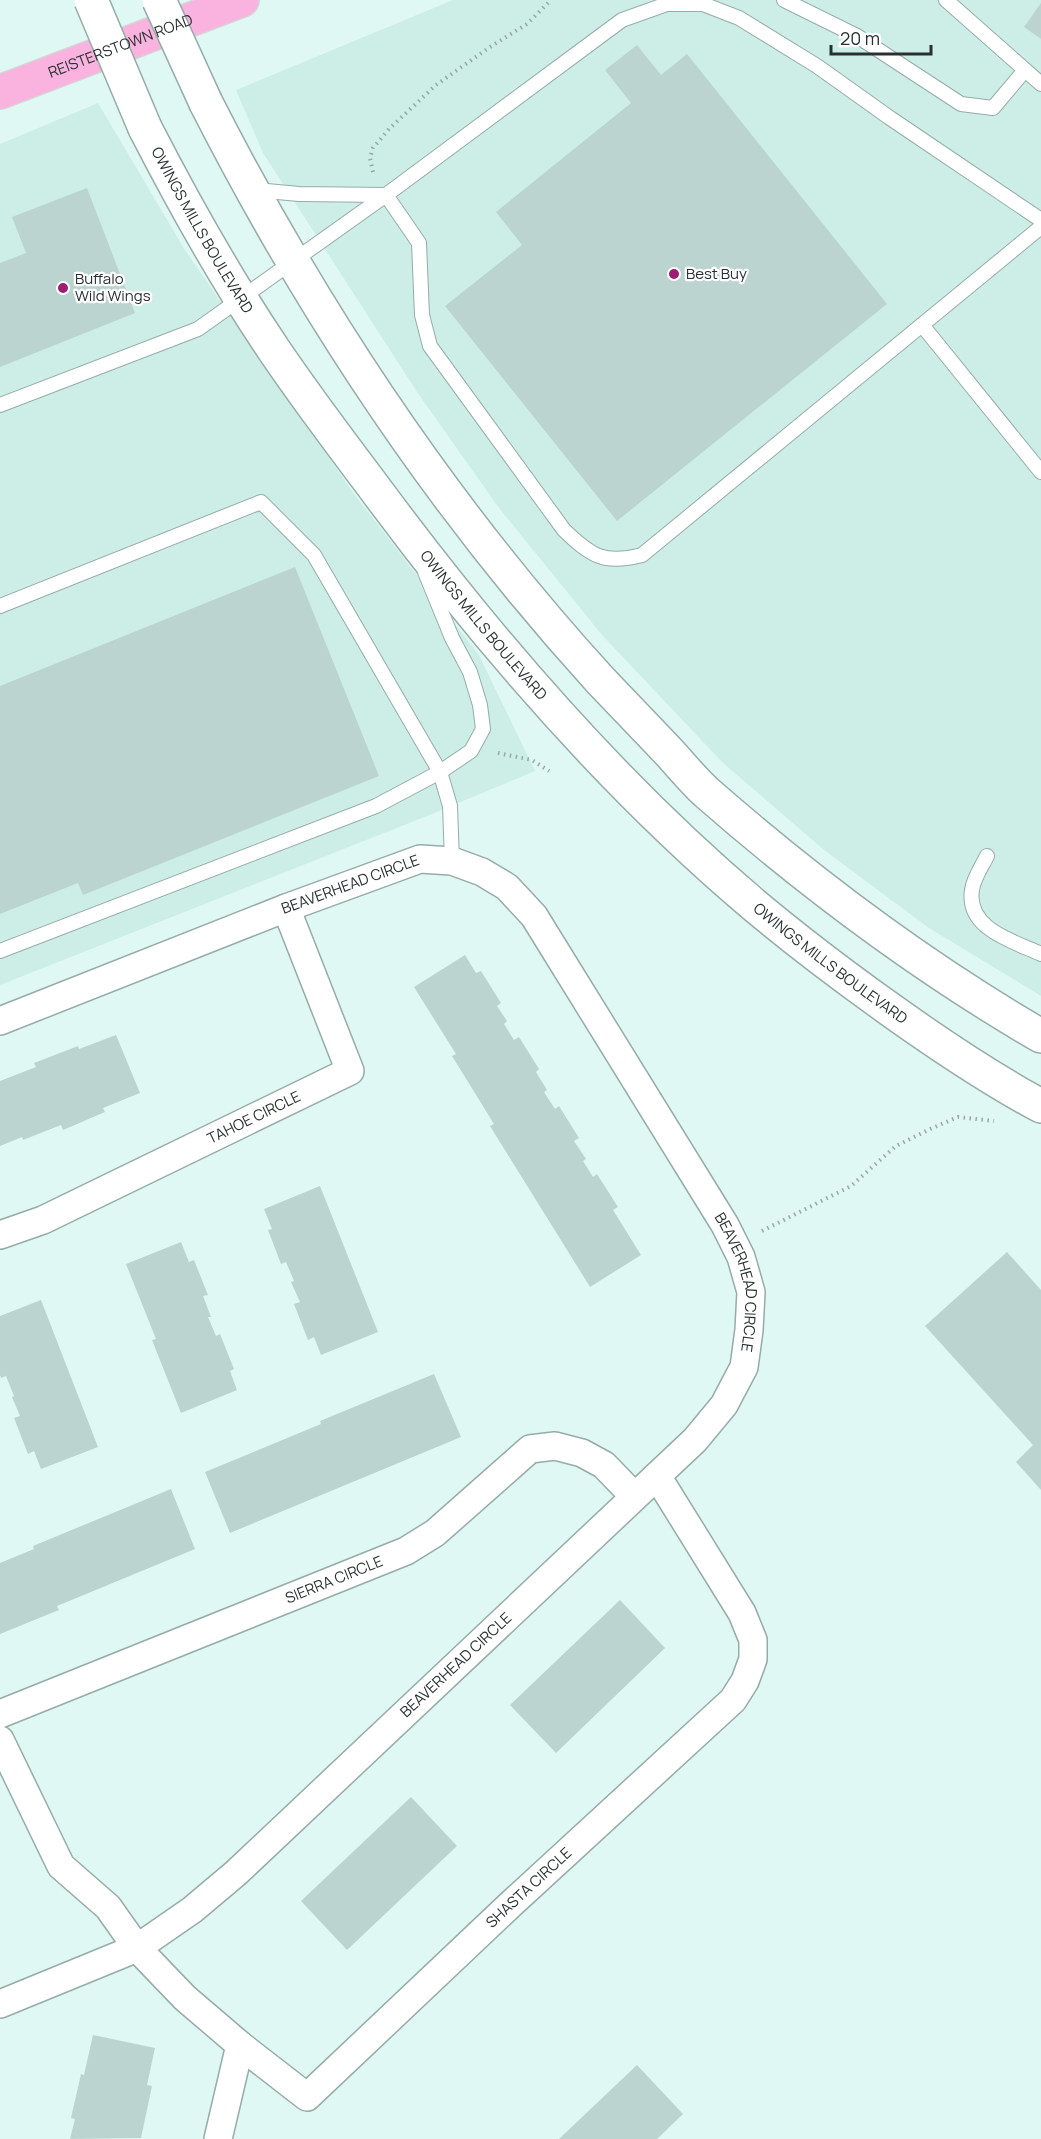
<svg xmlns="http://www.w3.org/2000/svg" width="1041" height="2139" font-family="Manrope,sans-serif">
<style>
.built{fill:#cdeee7}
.building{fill:#bcd4d0}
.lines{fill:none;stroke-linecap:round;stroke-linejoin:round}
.lane-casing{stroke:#95aca7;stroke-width:16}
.street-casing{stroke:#95aca7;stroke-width:30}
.secondary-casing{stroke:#95aca7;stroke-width:36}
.primary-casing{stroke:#d4d6d6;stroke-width:36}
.path{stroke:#96a8a5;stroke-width:4;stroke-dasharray:1.5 4.5;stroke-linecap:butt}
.lane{stroke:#fff;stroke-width:14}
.street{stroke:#fff;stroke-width:27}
.secondary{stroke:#fff;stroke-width:33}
.primary{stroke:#fab2df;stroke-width:33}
.secondary-bridge-casing{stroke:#95aca7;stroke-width:36;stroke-linecap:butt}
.secondary-bridge{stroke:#fff;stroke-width:33}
.poi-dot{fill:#9c1f75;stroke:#fff;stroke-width:2}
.labels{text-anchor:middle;stroke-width:4.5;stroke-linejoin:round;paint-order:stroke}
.street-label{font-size:15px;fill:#283130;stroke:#fff}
.poi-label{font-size:15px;fill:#283130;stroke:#fff;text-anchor:start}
</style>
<rect width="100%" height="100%" fill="#e0f8f4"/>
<!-- built -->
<g class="built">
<polygon points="453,0 1041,0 1041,996 929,928 824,850 722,762 602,635 499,508 417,392 263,153 236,90"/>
<polygon points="98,103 185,250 354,494 479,655 535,771 427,816 0,985 0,144"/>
</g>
<!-- building -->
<g class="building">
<polygon points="1041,3 1041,39 1024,27"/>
<polygon points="637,45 661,75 687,54 887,304 617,521 445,306 522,245 496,212 631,103 605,70"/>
<polygon points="87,188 135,313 0,367 0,263 26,253 12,217"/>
<polygon points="295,567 379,776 83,895 78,883 0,914 0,686"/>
<polygon points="465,955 476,973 481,971 501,1003 497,1006 507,1021 504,1024 514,1040 519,1037 539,1069 536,1072 547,1090 544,1092 555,1109 559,1106 579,1138 574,1141 586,1159 583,1161 593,1177 597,1174 618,1207 613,1210 641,1255 590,1287 490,1126 494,1124 452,1056 456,1054 414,987"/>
<polygon points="116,1035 140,1093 103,1108 105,1112 63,1130 61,1125 23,1140 22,1137 0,1146 0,1081 36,1067 34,1063 78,1046 79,1049"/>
<polygon points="320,1186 378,1332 321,1355 314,1337 308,1340 294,1304 300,1302 291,1282 294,1281 286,1262 281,1264 268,1230 272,1229 264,1209"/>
<polygon points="181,1242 189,1262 194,1260 208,1295 203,1296 211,1317 208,1317 216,1336 220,1334 234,1369 230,1371 237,1390 181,1413 152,1340 156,1339 126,1264"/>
<polygon points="1007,1252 1041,1290 1041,1490 1016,1462 1033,1445 925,1326"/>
<polygon points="41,1300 98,1447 41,1469 34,1451 28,1454 14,1418 20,1416 12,1397 14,1396 6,1376 1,1378 0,1375 0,1316"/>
<polygon points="434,1374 461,1437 230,1533 205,1472 321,1424 320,1421"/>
<polygon points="171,1489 195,1549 57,1606 59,1610 0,1634 0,1563 34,1549 33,1546"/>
<polygon points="620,1600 665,1648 556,1753 510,1705"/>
<polygon points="411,1797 457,1846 347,1950 301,1901"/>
<polygon points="93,2035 155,2048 147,2085 152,2086 141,2138 70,2139 75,2119 71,2118 81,2074 84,2075"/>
<polygon points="637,2065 683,2114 657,2139 559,2139"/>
</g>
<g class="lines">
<!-- lane casing -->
<g class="lane-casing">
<g id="lane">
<polyline points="784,0 857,36 961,104 993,108 1025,70"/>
<polyline points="946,0 1041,84"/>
<polyline points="256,190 299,194 386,195"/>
<path d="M386,195L419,243L422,315L430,346L564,530C591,556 604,565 642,555L1041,227"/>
<polyline points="922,325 1041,472"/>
<polyline points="0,405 198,329 386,195 622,20 667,4 703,4 739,18 817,66 890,118 1041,220"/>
<polyline points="0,606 261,502 314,555 440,772 450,806 452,861"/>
<path d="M987,856C982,866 973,879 972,890C966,929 1013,941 1041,954"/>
<polyline points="0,951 376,806 440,772 471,751 483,729 480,705 470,672 452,638 425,572"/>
</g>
</g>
<!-- street casing -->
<g class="street-casing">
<g id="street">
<path id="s1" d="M0,1021L286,908L420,859L452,861L482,872L507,887L534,916L725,1225L741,1257L751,1292L749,1330L744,1367L724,1405L695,1440L236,1873L192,1910L137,1948L0,2004"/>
<path id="s2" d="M0,1235L43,1220L350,1071L286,908"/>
<path id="s3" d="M0,1714L406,1551L435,1533L530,1449L555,1446L582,1453L604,1465L634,1496"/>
<path id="s4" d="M0,1740L61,1866L108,1907L137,1948L185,1998L240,2045L307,2097L511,1904L733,1700L745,1681L753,1659V1640L742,1613L657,1476"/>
<polyline points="218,2139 240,2045"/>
</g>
</g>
<!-- secondary casing -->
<g class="secondary-casing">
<g id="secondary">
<path d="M206,103C312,311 443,508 601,681C623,704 645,727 667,750C680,764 692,779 706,792C810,883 922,967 1041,1036"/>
<path id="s5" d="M145,128C184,204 226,279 274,350C305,396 339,441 373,486C483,635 612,785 754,905C797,941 842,975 888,1008C937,1043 987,1077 1041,1106"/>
</g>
</g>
<!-- primary casing -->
<g class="primary-casing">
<g id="primary">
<path id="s6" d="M0,92L242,0"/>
</g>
</g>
<!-- path -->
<g class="path">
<polyline points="373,172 370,158 373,148 389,129 436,85 490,47 527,24 551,0"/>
<polyline points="498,753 532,760 549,771"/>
<polyline points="762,1231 851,1186 896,1146 930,1129 958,1117 994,1121"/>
</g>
<!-- lane -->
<use href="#lane" class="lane"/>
<!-- street -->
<use href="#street" class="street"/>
<!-- secondary -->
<use href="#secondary" class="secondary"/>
<!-- primary -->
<use href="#primary" class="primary"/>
<!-- secondary-bridge casing -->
<g class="secondary-bridge-casing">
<g id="secondary-bridge">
<polyline points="91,0 145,128"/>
<polyline points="159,0 206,103"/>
</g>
</g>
<!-- secondary-bridge -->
<use href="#secondary-bridge" class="secondary-bridge"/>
</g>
<!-- markers -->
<g class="poi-dot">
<circle cx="674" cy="274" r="6"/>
<circle cx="63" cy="288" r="6"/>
</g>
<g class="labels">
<!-- street labels -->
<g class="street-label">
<text dy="5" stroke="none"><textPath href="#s6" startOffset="129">REISTERSTOWN ROAD</textPath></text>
<text dy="5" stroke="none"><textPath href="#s5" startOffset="117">OWINGS MILLS BOULEVARD</textPath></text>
<text dy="5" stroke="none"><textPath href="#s5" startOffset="603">OWINGS MILLS BOULEVARD</textPath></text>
<text dy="5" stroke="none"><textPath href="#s1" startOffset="376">BEAVERHEAD CIRCLE</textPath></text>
<text dy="5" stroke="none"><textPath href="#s5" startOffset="1089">OWINGS MILLS BOULEVARD</textPath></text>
<text dy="5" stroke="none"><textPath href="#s2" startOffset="280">TAHOE CIRCLE</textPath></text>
<text dy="5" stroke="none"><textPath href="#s1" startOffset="1006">BEAVERHEAD CIRCLE</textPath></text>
<text dy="5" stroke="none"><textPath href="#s3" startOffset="360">SIERRA CIRCLE</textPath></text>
<text transform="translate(456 1665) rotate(-43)" y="5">BEAVERHEAD CIRCLE</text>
<text dy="5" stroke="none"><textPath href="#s4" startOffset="784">SHASTA CIRCLE</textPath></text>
</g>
<!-- poi labels -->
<g class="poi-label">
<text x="686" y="279">Best Buy</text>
<text x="75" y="284">Buffalo<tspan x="75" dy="17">Wild Wings</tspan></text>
</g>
</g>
<!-- scale -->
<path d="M831 45v9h100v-9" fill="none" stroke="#283130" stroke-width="3"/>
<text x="840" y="45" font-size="18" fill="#283130" stroke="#ffffff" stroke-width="4.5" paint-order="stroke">20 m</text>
</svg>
